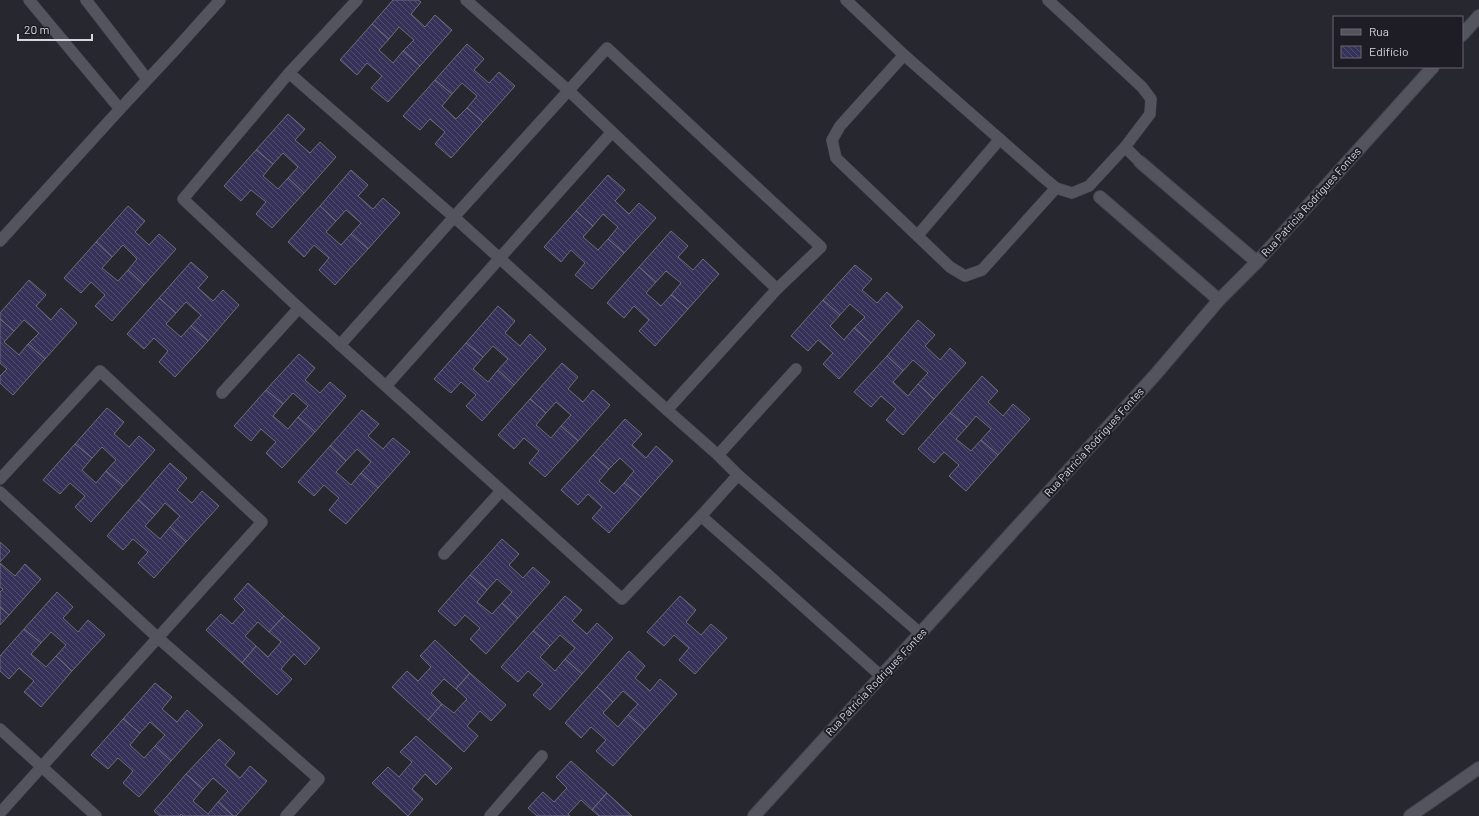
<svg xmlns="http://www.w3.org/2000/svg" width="1479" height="816" font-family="Barlow,sans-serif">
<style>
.building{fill:url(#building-back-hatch);stroke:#6d6c77}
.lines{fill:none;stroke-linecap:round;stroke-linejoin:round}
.lane-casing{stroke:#44444b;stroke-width:12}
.street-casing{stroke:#44444b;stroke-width:14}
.lane{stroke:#54545e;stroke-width:11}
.street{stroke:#54545e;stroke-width:12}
.labels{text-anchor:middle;stroke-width:4;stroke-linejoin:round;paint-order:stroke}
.street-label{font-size:11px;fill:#d7d7dd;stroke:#1e1d26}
</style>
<defs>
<pattern id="building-back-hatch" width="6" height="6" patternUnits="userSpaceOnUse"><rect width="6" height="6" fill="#363159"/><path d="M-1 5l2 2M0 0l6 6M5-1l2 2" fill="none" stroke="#524e70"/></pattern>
</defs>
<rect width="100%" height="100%" fill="#272730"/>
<!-- building -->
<g class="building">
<polygon points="393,0 418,0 421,2 411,14 425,27 435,15 452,30 420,66 403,51 414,40 399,27 389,39 372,24"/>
<polygon points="372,24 389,39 379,50 393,63 403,51 420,66 388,102 371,88 382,76 367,63 357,75 340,60"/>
<polygon points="467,44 484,59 474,70 489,83 499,72 515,86 483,122 467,108 477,96 462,83 452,94 435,80"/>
<polygon points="435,80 452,94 442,106 456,119 467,108 483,122 451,158 435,144 445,132 430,119 420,130 403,116"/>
<polygon points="288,114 305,129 295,140 310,153 320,142 336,157 304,193 288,178 298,167 283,153 273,164 256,150"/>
<polygon points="256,150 273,164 263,176 278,189 288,178 304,193 272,228 256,214 266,202 251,190 241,201 224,186"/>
<polygon points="351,170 368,185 358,196 373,209 383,198 400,213 368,249 351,234 361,223 346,210 336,221 320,206"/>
<polygon points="608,175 625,190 615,201 629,214 639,203 656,218 624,253 608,239 618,227 603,214 593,226 576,211"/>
<polygon points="128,206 145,221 135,232 149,245 159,234 176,249 144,285 128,270 137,259 123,245 112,257 96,242"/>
<polygon points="320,206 336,221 326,232 341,245 351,234 368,249 335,285 319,270 329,258 314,245 304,257 288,242"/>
<polygon points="576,211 593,226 583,237 598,250 608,239 624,253 592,289 575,275 585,263 571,250 561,262 544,247"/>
<polygon points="671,231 688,246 678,257 693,270 703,259 719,274 688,309 671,295 681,283 666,271 656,282 639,267"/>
<polygon points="96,242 112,257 102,268 118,281 128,270 144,285 112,321 95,306 105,295 91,282 81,293 64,278"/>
<polygon points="191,262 208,277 198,288 213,301 223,290 239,305 208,341 191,326 201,315 186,302 176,313 159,298"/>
<polygon points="855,265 872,279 862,290 877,303 887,292 903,307 871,343 854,328 865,317 850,304 840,315 823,300"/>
<polygon points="639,267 656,282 646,293 661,306 671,295 688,309 655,346 639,331 649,320 634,306 624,318 607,303"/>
<polygon points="29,280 46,295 36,306 51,320 61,308 77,323 45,359 28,344 39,333 24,320 14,331 0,319 0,313"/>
<polygon points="159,298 176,313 166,324 181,337 191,326 208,341 175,377 159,362 168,351 154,338 144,349 127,334"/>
<polygon points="823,300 840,315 830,326 844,340 854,328 871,343 839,379 823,364 833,353 818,340 808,351 791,336"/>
<polygon points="498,306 515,321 505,333 520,346 530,334 546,349 514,385 498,370 508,359 493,346 483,357 466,343"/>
<polygon points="0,319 14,331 4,342 19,355 28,344 45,359 13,395 0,383 0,376 7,369 0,363"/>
<polygon points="918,320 935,335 925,346 940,360 950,348 966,363 934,399 918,384 928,373 913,360 903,371 887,356"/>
<polygon points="466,343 483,357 473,369 488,382 498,370 514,385 482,421 466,406 476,395 461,382 451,393 434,379"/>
<polygon points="299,354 315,368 305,380 320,393 330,382 346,396 315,432 298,417 308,406 293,393 283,404 266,390"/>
<polygon points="887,356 903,371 893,382 908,396 918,384 934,399 903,435 886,420 896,409 881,396 871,407 854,392"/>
<polygon points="562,363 578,377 568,389 583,402 593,390 610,405 578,441 561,426 571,415 556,402 546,413 530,399"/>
<polygon points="982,376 998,391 988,402 1003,416 1013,404 1030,419 998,455 981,440 991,429 976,416 967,427 950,413"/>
<polygon points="266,390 283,404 273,416 288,429 298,417 315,432 282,468 266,453 276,442 261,429 251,441 234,426"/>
<polygon points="530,399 546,413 536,425 551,438 561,426 578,441 545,477 529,463 539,451 524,438 514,449 498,435"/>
<polygon points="107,408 124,422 114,434 129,447 139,436 155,450 123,486 106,471 116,460 102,447 92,458 75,444"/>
<polygon points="362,410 379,424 368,436 383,449 393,438 410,452 378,488 361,473 371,462 357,449 346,461 330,446"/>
<polygon points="950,413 967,427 956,439 971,451 981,440 998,455 966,491 949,476 959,465 944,452 934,463 918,449"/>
<polygon points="625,419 642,434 632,445 646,458 656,446 673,461 641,497 624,483 634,471 620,458 609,469 593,455"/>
<polygon points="75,444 92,458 82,470 96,483 106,471 123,486 91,522 75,507 85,496 70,483 60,494 43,480"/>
<polygon points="330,446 346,461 336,472 351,485 361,473 378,488 346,524 329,510 339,498 324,485 314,496 298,482"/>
<polygon points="593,455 609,469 599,481 614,494 624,483 641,497 609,533 592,518 602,507 588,494 578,505 561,490"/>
<polygon points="170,463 187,478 177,490 192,503 202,491 219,506 186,542 170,527 180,516 165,503 155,515 138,500"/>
<polygon points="138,500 155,515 145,526 160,539 170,527 186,542 154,578 138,563 148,552 133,539 123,550 107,536"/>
<polygon points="502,539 519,554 509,565 523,578 533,567 550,582 518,618 502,603 512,592 497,579 487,590 470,575"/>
<polygon points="0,542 10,551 0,562"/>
<polygon points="0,563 15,576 25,564 41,579 9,615 0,607 0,592 3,589 0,587"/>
<polygon points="470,575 487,590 477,602 492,614 502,603 518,618 486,654 470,639 480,628 465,615 455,626 438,611"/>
<polygon points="248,583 284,616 269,632 258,622 245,636 256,646 242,663 206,630 221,614 232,624 245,610 234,599"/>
<polygon points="57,592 73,607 63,618 78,632 88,620 105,635 72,671 56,656 66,645 51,632 41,643 24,629"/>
<polygon points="565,596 582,610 572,621 587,634 597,623 613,638 582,674 565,659 575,648 560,635 550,646 533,631"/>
<polygon points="680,596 696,610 686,622 701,635 711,624 727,638 695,674 679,660 689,648 674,635 664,646 647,632"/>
<polygon points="0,607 9,615 0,625"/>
<polygon points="284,616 320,648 305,665 294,654 281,669 292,679 277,695 242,663 256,646 268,657 281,642 269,632"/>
<polygon points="24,629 41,643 31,654 46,667 56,656 72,671 41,707 24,692 34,681 19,668 9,679 0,671 0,656"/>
<polygon points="533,631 550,646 540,657 555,671 565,659 582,674 550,710 533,695 543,684 528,671 518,682 501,667"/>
<polygon points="435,640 470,673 456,689 444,679 431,693 442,704 428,720 392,687 407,671 418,681 431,667 420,656"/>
<polygon points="629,651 645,666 635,678 650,691 660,679 677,694 645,730 628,715 638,704 623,691 613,702 597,687"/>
<polygon points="470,673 506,705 491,721 480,711 467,726 478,736 464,752 428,720 442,704 454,713 467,699 456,689"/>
<polygon points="155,683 172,697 162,709 177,722 187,710 203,725 171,761 155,746 165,735 150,722 140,733 123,719"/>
<polygon points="597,687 613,702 603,713 618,727 628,715 645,730 613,766 596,751 606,740 591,727 581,738 565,723"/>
<polygon points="123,719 140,733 130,745 144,758 155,746 171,761 139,797 123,783 133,771 118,758 108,769 91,755"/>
<polygon points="416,736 452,768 436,785 425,774 412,789 423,799 408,816 372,783 388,767 399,777 412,762 400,752"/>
<polygon points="219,739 235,753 225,765 240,778 250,766 267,781 236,816 233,816 218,802 228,791 213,778 203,789 186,774"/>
<polygon points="571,761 607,793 592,810 581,800 568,814 570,816 537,816 528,808 543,792 554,802 567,788 556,777"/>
<polygon points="186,774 203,789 193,801 208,814 218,802 233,816 183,816 181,814 180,816 160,816 154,811"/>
<polygon points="607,793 632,816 599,816 592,810"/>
</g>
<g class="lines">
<!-- lane casing -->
<g class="lane-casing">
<g id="lane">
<polyline points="29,0 120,109"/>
<polyline points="86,0 147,79"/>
<polyline points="357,0 289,73 183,199 299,308 622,599 701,516 738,475"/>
<polyline points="466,0 568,90 777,289"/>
<polyline points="846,0 904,55 1044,178 1056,188 1072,193 1089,186 1125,147 1150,114 1151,99 1142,87 1048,0"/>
<polyline points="904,55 840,126 832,140 836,158 950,267 965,276 982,270 1056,188"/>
<polyline points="289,73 454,217 667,410 718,455 738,475 920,633"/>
<polyline points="1125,147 1140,162"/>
<polyline points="918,235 1000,139"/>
<polyline points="0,241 120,109 176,49 220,0"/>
<polyline points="340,345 454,217 607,48 821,247 777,289 667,410"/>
<polyline points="386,386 612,132"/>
<polyline points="222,393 299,308"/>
<polyline points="718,455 796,369"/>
<polyline points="0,479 100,371 262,522 0,813"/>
<polyline points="0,492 157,637 319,779 286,816"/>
<polyline points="701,516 766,573 881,676"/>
<polyline points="444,554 501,491"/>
<polyline points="0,729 96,816"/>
<polyline points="490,816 542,756"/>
</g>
</g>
<!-- street casing -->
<g class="street-casing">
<g id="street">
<polyline points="1462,35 1479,16"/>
<polyline points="1140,162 1257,262"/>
<polyline points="1100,197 1219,300"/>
<polyline points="754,816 1156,374 1219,300 1257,262 1433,67"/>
<polyline points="1410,816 1479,768"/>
</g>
</g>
<!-- lane -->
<use href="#lane" class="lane"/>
<!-- street -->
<use href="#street" class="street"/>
</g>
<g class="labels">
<!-- street labels -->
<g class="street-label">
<text transform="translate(1311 202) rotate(-48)" y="4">Rua Patrícia Rodrigues Fontes</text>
<text transform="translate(1094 442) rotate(-48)" y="4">Rua Patrícia Rodrigues Fontes</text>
<text transform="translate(876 682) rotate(-47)" y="4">Rua Patrícia Rodrigues Fontes</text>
</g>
</g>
<!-- legend -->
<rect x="1333" y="16" width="130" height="52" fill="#1e1d26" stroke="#68676f"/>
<rect x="1341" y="29" width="20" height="6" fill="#54545e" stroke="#68676f"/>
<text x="1369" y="36" font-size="12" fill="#d7d7dd">Rua</text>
<rect x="1341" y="46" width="20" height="12" fill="url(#building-back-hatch)" stroke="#68676f"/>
<text x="1369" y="56" font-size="12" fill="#d7d7dd">Edifício</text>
<!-- scale -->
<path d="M18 34v6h74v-6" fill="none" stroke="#d7d7dd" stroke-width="2"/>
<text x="24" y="34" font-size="12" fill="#d7d7dd" stroke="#1e1d26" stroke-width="3" paint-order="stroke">20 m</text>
</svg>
